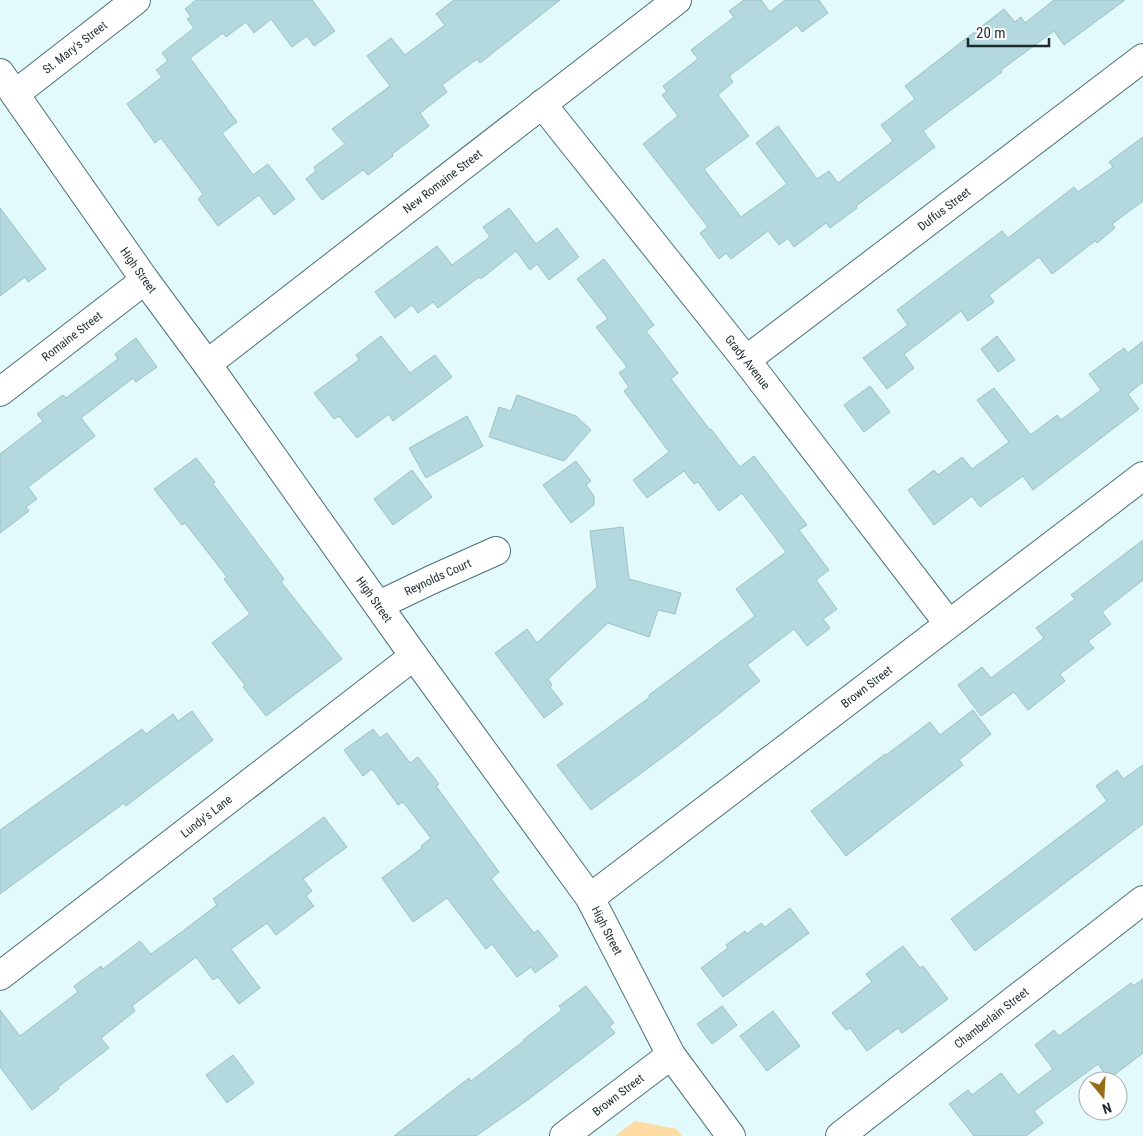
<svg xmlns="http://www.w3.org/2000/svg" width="1143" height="1136" font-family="'Roboto Condensed',sans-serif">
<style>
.green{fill:#fedba3}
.building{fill:#b3d9de;stroke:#9bc1c5}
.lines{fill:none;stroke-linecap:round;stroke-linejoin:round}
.street-casing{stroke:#4d7075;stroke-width:30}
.street{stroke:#fff;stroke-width:28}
.labels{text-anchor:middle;stroke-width:4;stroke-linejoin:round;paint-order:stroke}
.street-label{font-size:12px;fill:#1c2b2d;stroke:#fff}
</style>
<rect width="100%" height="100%" fill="#e3fafd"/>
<!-- green -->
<polygon class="green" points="635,1121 677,1129 682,1136 615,1136"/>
<!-- building -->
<g class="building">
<polygon points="196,0 312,0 335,31 314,46 307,36 292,47 271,19 254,33 246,22 226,37 223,33 190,58 237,122 222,133 253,175 268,164 295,199 274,215 259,195 218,226 198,199 203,194 161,138 155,143 127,104 162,77 156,70 168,61 162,53 194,28 187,19 191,17 185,9"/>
<polygon points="454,0 560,0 480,63 477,59 442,85 447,92 420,113 429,126 392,154 393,156 368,175 363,170 322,200 306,179 316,171 314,167 345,144 332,129 390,86 367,56 391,38 405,55 445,25 436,14"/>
<polygon points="744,0 761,0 770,12 785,0 819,0 828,13 802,32 797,25 729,76 733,82 718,95 749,136 704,169 741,217 787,184 756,143 778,126 817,179 829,171 838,183 893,141 881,125 915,99 905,86 1004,9 1015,22 1021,17 1025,23 1054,0 1125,0 1064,45 1054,31 1001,70 1002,72 923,131 935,147 856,206 857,208 830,228 826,223 794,247 788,238 779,245 768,231 731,259 726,253 719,259 700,233 708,227 643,144 678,116 662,95 667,92 663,86 698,59 691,50 734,17 729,11"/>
<polygon points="1143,137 1143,201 1112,224 1115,228 1097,243 1095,241 1052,274 1039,257 989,295 994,302 968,321 961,311 904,354 914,368 887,389 863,358 908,325 897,310 1002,231 1008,238 1074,187 1078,192 1113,167 1109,162"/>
<polygon points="0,208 46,269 28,282 25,277 0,296"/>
<polygon points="509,208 536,244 557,228 579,257 549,280 537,264 530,270 516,251 481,279 479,277 438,308 433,302 418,313 412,305 395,318 375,292 437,246 452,265 490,237 483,227"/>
<polygon points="604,259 654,325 646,331 678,373 671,379 710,430 711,429 740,467 754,456 807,525 799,530 829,570 816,580 837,609 823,619 830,628 807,646 794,629 747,665 760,681 678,746 591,810 557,765 650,697 649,695 755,616 736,589 786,552 742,493 719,511 698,482 694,484 684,471 647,498 633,480 669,452 624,391 629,387 619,373 627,367 596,327 608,319 577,279"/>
<polygon points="381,336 410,373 435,355 452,377 393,421 389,414 357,438 339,416 334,419 314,393 359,360 356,355"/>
<polygon points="997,336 1015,360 998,372 981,349"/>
<polygon points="136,338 157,367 136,382 133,378 81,418 95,436 28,487 37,499 26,507 29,511 0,533 0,454 43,421 37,414 63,395 66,398 118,359 115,354"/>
<polygon points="1143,341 1143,382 1128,394 1139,409 1033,490 1023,476 980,507 972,496 934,525 908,490 934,470 938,475 962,457 972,469 1009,442 977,400 994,388 1030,434 1032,434 1057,415 1061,420 1101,390 1089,374 1124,348 1128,353"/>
<polygon points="870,386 890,412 864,432 844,405"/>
<polygon points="517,395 576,416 591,430 564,461 489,437 499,407 511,411"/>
<polygon points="467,416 483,446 426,478 409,448"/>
<polygon points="196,458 215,482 213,484 284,579 281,582 342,659 266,716 243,687 245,685 212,643 250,614 224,579 227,577 185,523 182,525 154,489"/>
<polygon points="576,461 591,481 586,485 594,496 594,505 571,523 543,485"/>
<polygon points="412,470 432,497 393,525 374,499"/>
<polygon points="623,527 629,579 681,593 675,614 658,610 649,637 608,623 548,679 552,685 550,687 563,704 544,718 495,653 527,629 537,643 597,587 590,531"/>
<polygon points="1143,540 1143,580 1102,612 1111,624 1088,641 1094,648 1060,674 1065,681 1028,710 1014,692 981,716 958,685 982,667 991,678 1044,638 1036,628 1075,599 1071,595"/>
<polygon points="973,710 991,734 959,760 963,765 846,856 811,811 885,754 886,755 930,722 940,735"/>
<polygon points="192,711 213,740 126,806 124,803 0,894 0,830 142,729 146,734 173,714 178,721"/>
<polygon points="373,729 380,738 387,733 410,763 418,757 439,784 436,786 499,872 491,879 534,933 538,930 558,956 535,973 531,967 517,977 492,944 486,949 447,898 413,922 382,878 422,848 421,846 431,838 403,802 398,805 372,769 363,776 344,750"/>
<polygon points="1143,765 1143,824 975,951 951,919 1107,801 1096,786 1117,770 1123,779"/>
<polygon points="324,817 347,847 303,879 312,891 306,896 314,906 276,935 267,923 231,949 260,988 239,1004 218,977 213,980 196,957 132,1006 135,1011 101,1038 109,1048 58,1087 59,1089 32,1110 0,1067 0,1010 20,1036 78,992 74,986 101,966 103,969 140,941 151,954 183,931 217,905 213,899"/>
<polygon points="790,908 809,933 723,997 701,968 728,948 726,945 745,931 747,934 761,923 765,927"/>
<polygon points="903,946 920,968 923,966 948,999 902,1033 898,1028 867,1051 850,1028 846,1030 832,1013 872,982 866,974"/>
<polygon points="1143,979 1143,1053 1109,1079 1098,1064 1034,1111 1043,1123 1026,1136 974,1136 949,1104 968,1090 972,1095 1001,1073 1018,1095 1053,1069 1035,1045 1054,1030 1059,1036 1131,983 1133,986"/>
<polygon points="586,986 614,1023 609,1026 615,1033 529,1099 476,1136 394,1136 469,1078 471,1081 524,1041 523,1040 562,1010 559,1006"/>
<polygon points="722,1006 737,1025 712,1044 697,1024"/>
<polygon points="773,1011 800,1046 767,1071 740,1036"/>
<polygon points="233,1055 254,1083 227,1103 206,1075"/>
</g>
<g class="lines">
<!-- street casing -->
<g class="street-casing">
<g id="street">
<path id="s1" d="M0,73L145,280L207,364L414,656L590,898L671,1055L731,1136"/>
<path id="s2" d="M15,94L136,0"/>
<path id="s3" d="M542,104L746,360L948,623"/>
<path id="s4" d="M746,360L1143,58"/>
<path id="s5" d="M207,364L677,0"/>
<path id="s6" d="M0,392L145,280"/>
<path id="s7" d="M379,605L431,580L496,551"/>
<path id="s8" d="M590,898L1143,476"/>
<path id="s9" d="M0,976L414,656"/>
<path id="s10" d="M564,1136L671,1055"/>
<path id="s11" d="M840,1136L1143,900"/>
</g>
</g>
<!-- street -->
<use href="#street" class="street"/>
</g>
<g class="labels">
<!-- street labels -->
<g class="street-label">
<text dy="4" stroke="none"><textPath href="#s2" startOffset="76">St. Mary's Street</textPath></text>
<text dy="4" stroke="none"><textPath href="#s5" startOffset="298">New Romaine Street</textPath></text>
<text dy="4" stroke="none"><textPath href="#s4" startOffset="249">Duffus Street</textPath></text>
<text dy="4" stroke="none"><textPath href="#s1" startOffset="241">High Street</textPath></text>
<text dy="4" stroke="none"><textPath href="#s6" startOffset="91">Romaine Street</textPath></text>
<text dy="4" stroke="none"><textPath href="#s3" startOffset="330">Grady Avenue</textPath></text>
<text dy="4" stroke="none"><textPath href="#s7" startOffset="65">Reynolds Court</textPath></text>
<text dy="4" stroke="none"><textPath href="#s1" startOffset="646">High Street</textPath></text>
<text dy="4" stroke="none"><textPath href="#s8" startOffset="348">Brown Street</textPath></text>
<text dy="4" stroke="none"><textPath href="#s9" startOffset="261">Lundy's Lane</textPath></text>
<text dy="4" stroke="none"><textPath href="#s1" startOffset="1051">High Street</textPath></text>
<text dy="4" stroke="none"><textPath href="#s11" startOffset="192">Chamberlain Street</textPath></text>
<text dy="4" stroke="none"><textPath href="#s10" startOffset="68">Brown Street</textPath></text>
</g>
</g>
<!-- north arrow -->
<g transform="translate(1103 1096) rotate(162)"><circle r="24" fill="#ffffff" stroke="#a4aaab"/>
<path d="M0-4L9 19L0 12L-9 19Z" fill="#976c19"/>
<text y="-8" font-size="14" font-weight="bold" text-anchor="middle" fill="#1c2b2d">N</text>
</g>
<!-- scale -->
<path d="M968 38v8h81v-8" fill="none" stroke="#1c2b2d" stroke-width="2.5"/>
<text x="976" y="38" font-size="15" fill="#1c2b2d" stroke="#ffffff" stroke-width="4" paint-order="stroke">20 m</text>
</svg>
